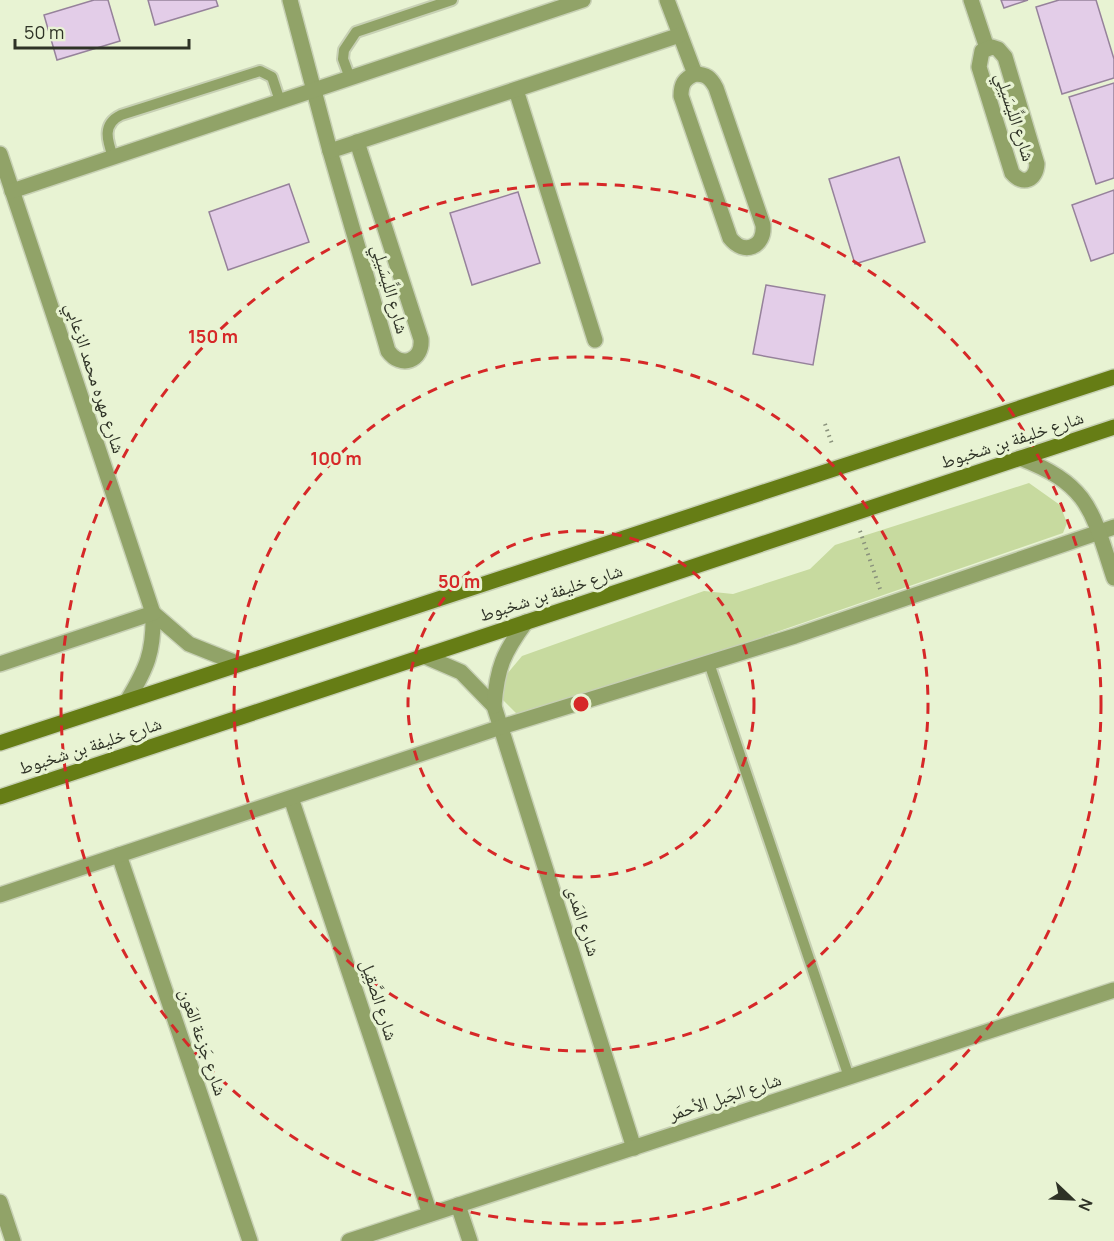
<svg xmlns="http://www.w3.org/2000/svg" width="1114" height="1241" font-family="Manrope,'Noto Naskh Arabic',sans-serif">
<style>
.green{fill:#c7da9f}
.building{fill:#e3cde8;stroke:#96829b;stroke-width:1.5}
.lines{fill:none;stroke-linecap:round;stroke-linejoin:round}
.service-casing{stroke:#c7d0b4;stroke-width:14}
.minor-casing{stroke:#c7d0b4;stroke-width:18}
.tertiary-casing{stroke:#c7d0b4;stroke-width:18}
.secondary-casing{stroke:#c7d0b4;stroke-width:18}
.path{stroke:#8a927c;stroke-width:4;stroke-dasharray:1.5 4.5;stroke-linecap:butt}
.service{stroke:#91a368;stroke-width:10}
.minor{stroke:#91a368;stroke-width:15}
.tertiary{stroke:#91a368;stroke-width:15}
.secondary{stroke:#667d15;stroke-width:15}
.ring{fill:none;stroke:#d62828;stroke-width:3;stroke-dasharray:10 8}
.labels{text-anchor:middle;stroke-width:6;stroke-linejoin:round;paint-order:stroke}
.street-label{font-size:18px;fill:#2e3226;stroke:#e8f3d3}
.centre{fill:#d62828;stroke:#e8f3d3;stroke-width:3}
.ring-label{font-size:18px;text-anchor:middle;font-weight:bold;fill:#d62828;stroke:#e8f3d3;stroke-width:6;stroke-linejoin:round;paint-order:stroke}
</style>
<rect width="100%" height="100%" fill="#e8f3d3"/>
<!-- green -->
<polygon class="green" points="1029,483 1060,505 1067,523 1063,533 716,653 519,716 501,698 506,675 522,656 704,591 733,594 810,569 835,545"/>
<!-- building -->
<g class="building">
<polygon points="94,0 108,0 120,41 57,60 44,15"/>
<polygon points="148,0 216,0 218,6 155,25"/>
<polygon points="1001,0 1028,0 1004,8"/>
<polygon points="1059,0 1096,0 1114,59 1114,78 1062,94 1036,7"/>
<polygon points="1114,83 1114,178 1096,184 1069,97"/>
<polygon points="899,157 925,242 855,264 829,179"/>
<polygon points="289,184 309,242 228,270 209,212"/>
<polygon points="1114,190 1114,253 1091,261 1072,205"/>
<polygon points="518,192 540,263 472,285 450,213"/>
<polygon points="766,285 825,295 813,365 753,354"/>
</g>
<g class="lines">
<!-- service casing -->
<g class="service-casing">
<g id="service">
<polyline points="350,78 343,59 344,50 356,32 452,0"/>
<path d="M113,157C107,140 102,124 121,115L260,71L272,77L280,101"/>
<polyline points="709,663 849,1077"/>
</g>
</g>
<!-- minor casing -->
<g class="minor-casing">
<g id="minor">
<path d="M290,0L330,151L388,351C401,369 423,361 421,339L357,142"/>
<polyline points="667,0 695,74"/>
<polyline points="971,0 987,48"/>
<path d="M992,47L998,49L1005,57L1037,164C1036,180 1023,186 1012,173L979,67L982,51Z"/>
<path d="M695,74C706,74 711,78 716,88L763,225C765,247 744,256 730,238L681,96C681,84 684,79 695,74Z"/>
<polyline points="516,90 595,340"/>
<polyline points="330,151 680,35"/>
<path d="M0,154L153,613C154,652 147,668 127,701"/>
<polyline points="12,191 583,0"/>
<polyline points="153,613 189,644 239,664"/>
<polyline points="424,656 461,672 494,706 634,1148"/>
<polyline points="0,664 153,613"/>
<path d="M494,706C497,668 503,653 526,622"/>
<polyline points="291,798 430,1214"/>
<polyline points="119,855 250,1241"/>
<polyline points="0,895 501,727 795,636 1114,527"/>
<polyline points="0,1202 13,1241"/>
<polyline points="458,1205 470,1241"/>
<polyline points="349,1241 1114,990"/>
</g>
</g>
<!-- tertiary casing -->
<g class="tertiary-casing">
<path id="tertiary" d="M1020,458C1090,485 1092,511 1114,578"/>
</g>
<!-- secondary casing -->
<g class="secondary-casing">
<g id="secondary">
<polyline points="0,743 1114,377"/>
<polyline points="0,797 1114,427"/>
</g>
</g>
<!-- path -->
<g class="path">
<polyline points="825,424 832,444"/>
<polyline points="860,531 880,589"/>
</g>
<!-- service -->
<use href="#service" class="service"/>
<!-- minor -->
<use href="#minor" class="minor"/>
<!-- tertiary -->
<use href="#tertiary" class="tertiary"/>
<!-- secondary -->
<use href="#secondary" class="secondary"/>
</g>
<!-- distance rings -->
<g class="ring">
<circle cx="581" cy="704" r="173"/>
<circle cx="581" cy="704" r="347"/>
<circle cx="581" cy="704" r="520"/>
</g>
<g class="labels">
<!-- street labels -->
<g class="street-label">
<text transform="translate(1015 117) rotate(72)" y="6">شارع اللِّيسَيلِي</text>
<text transform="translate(390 289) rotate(74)" y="6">شارع اللِّيسَيلِي</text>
<text transform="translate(95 378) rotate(72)" y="6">شارع مهره محمد الزعابي</text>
<text transform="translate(1012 440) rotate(-18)" y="6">شارع خليفة بن شخبوط</text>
<text transform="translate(551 593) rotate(-18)" y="6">شارع خليفة بن شخبوط</text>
<text transform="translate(90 746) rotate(-18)" y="6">شارع خليفة بن شخبوط</text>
<text transform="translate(583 921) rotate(72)" y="6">شارع المَدى</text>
<text transform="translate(379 1000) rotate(72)" y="6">شارع الصَّقِيل</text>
<text transform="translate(203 1042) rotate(71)" y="6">شارع جَزعة العَون</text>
<text transform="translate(725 1097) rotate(-18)" y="6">شارع الجَبل الأحمَر</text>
</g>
</g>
<circle cx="581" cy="704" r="9" class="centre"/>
<g class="ring-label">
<text x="213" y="343">150 m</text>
<text x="336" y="465">100 m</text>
<text x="459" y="588">50 m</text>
</g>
<!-- north arrow -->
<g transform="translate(1072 1199) rotate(113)" stroke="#e8f3d3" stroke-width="4.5" paint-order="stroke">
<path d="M0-4.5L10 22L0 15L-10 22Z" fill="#2e3226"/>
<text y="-9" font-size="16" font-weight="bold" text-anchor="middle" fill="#2e3226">N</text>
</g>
<!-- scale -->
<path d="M15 39v9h174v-9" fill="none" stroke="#2e3226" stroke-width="3"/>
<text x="24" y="39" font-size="18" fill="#2e3226" stroke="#e8f3d3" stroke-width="4.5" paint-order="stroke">50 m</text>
</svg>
